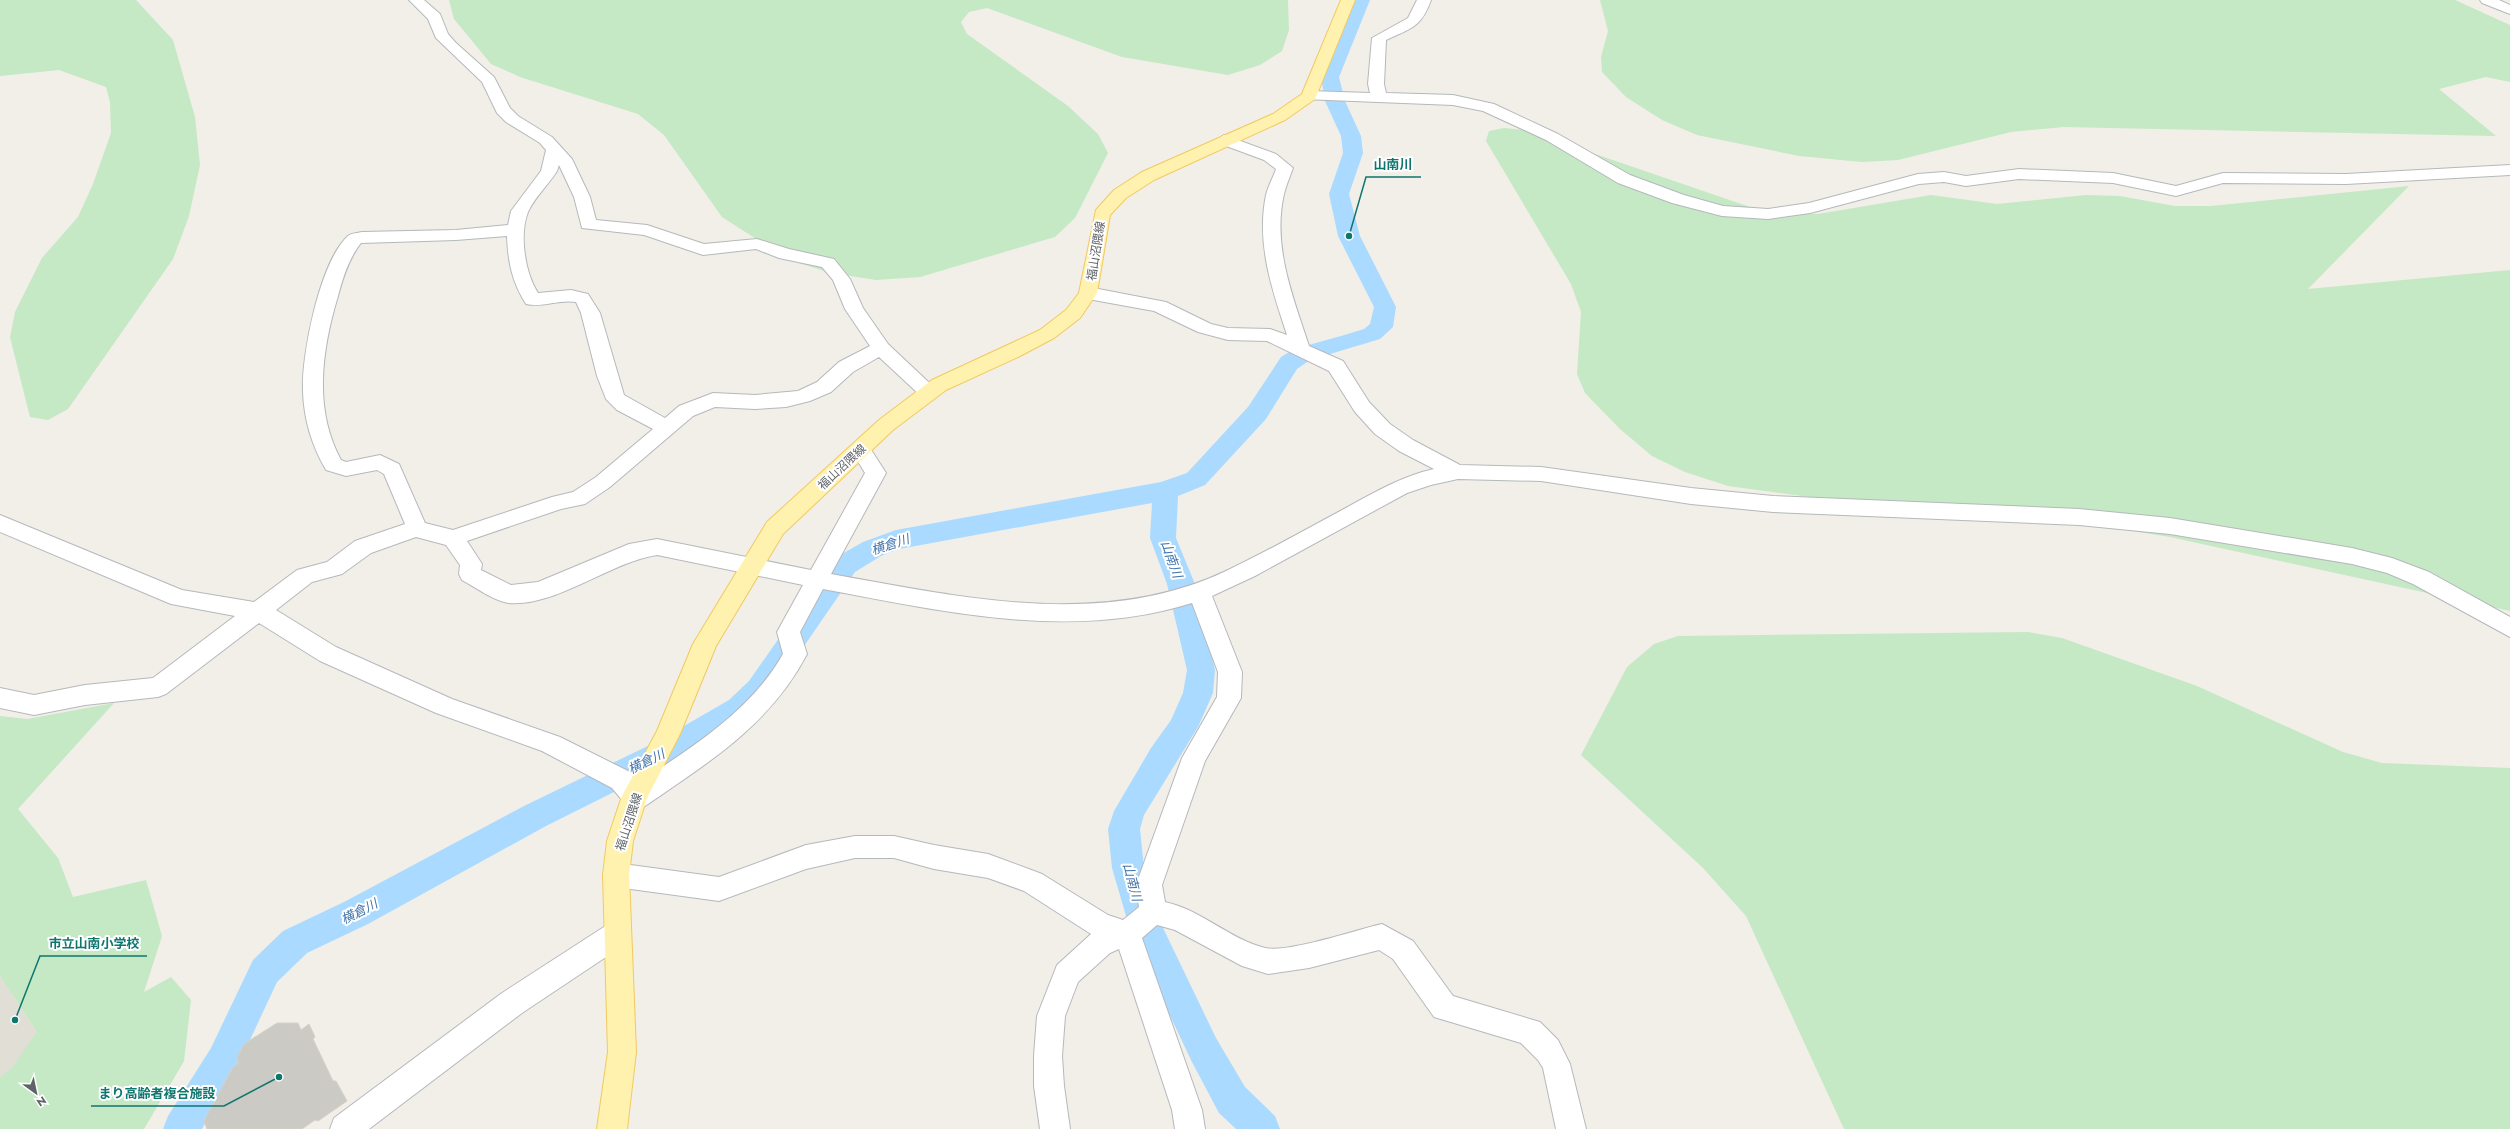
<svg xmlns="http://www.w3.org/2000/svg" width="2510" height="1129" font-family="Jost,'Noto Sans JP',sans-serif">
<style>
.education{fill:#e1ded6}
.green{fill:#c5e8c5}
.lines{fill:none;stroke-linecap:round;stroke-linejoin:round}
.river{fill:#aadaff;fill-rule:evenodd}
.building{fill:#cccac5;stroke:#d6d1c6}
.minor-casing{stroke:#b5b8bc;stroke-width:2}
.major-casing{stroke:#f2c960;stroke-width:2}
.minor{fill:#fff;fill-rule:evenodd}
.major{fill:#fff2af;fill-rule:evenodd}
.labels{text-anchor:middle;stroke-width:4;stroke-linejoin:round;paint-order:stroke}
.street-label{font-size:12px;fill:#5f6368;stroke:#fff}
.water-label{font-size:13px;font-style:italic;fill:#4174aa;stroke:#fff}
.leader{fill:none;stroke:#0f766e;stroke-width:1.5}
.callout-dot{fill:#0f766e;stroke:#fff;stroke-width:1.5}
.callout-label{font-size:13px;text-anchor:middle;font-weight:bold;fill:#0f766e;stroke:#fff;stroke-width:4;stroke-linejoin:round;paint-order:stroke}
</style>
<rect width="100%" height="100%" fill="#f1efe8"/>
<!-- education -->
<polygon class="education" points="0,976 35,1029 36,1034 12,1069 0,1077"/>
<!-- green -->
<g class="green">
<polygon points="0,0 136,0 173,40 195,117 200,165 189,216 173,259 68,409 48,420 30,417 10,337 15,312 42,258 78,217 93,184 111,133 110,102 106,87 59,70 0,76"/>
<polygon points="449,0 1288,0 1289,30 1282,51 1260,65 1228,75 1122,57 987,8 969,12 961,22 967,34 1068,106 1098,134 1108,153 1075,218 1055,237 920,277 876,280 831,273 789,260 722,217 664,135 638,114 520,77 491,64 454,19"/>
<polygon points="1600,0 2455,0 2510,25 2510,82 2486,77 2439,89 2496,136 2063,127 2011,132 1898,160 1862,162 1799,156 1697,135 1662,120 1626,97 1602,72 1601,57 1608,31"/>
<polygon points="1504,128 1525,130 1753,208 1782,213 1818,214 1931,195 1997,204 2086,195 2120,196 2175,206 2211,206 2409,186 2308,289 2510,270 2510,611 2170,537 2056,519 1853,503 1728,486 1685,472 1652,456 1620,429 1585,393 1577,374 1581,312 1571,284 1486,141 1489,131"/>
<polygon points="2028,632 2062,638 2197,686 2343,752 2382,763 2510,768 2510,1129 1844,1129 1746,916 1703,868 1581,755 1627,667 1654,644 1678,636"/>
<polygon points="114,703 18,809 58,858 73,897 146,880 162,936 144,992 171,977 191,1000 184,1061 144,1129 0,1129 0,1077 12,1068 36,1033 35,1029 0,976 0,716 27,719"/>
</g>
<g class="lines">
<!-- river -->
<polygon class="river" points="1352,0 1370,0 1339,77 1345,101 1361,136 1363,153 1349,194 1360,236 1396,307 1393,327 1380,339 1310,360 1297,369 1266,419 1205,485 1178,496 1176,538 1195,584 1215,670 1213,693 1198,727 1144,815 1140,829 1144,868 1164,930 1216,1038 1245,1087 1275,1116 1280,1129 1236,1129 1219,1113 1192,1062 1131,933 1112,868 1108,829 1114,811 1151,748 1171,720 1183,693 1187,670 1167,584 1150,538 1152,503 899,549 881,556 855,572 769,697 749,718 680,759 546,826 368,924 307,953 277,982 235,1072 202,1129 163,1129 168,1116 211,1048 253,960 283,931 344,902 524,806 658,741 729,700 749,681 835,558 863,542 896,530 1161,482 1187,473 1248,407 1281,357 1294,349 1341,336 1364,329 1370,324 1374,307 1338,236 1329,194 1343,153 1341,136 1325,101 1321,77"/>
</g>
<!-- building -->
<polygon class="building" points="277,1023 298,1023 301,1030 309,1024 315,1037 313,1039 333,1081 336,1081 347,1101 318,1121 315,1120 302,1129 207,1129 204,1121 233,1067 239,1063 237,1058 244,1044"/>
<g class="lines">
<!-- minor casing -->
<g class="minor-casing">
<g id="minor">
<path d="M409,0H424L440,14L448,34L456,43L494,77L510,108L518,116L552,137L572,159L590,197L596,220L647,225L704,244L757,239L789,249L834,259L850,279L863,308L888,344L939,392L936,397L929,399L922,397L879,357L853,372L831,392L810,401L786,407L755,409L715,407L693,416L610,487L585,504L561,509L467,541L482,564L481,570L511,585L538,582L629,544L657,539L811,570L865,473L851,450L854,445L861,443L868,445L886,473L831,574C960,597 1102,630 1226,571C1266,552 1305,530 1344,509C1373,493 1402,476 1434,469L1399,451L1375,434L1355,412L1329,371L1267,341L1228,340L1198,332L1154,311L1088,299L1082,297L1079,293L1082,289L1088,287L1166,302L1211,324L1228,328L1270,329L1287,335C1272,290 1256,243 1266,195C1268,186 1273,178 1276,169L1264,160L1218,143L1216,140L1224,135L1276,154L1293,168C1290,177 1286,185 1284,194C1272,246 1293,297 1309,346L1343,361L1369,402L1390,424L1413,440L1460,465L1541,467L1691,488L1773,496L2079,509L2170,518L2352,548L2392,558L2429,572L2510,617V637L2413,584L2387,573L2352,564L2170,534L2079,525L1773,512L1691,504L1541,481L1458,479L1431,485L1407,493L1255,576L1212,596L1242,672L1241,698L1205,761L1162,885L1165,902C1202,910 1229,939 1265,948C1289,953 1355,930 1382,924L1413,941L1453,996L1540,1022L1558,1040L1570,1064L1586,1129H1556L1543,1068L1538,1060L1521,1043L1434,1017L1393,959L1379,950L1309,968L1268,974L1242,966L1175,930L1157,925L1142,938L1202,1110L1205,1129H1175L1172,1110L1119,949L1110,953L1078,982L1065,1016L1062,1056L1064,1086L1070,1129H1040L1034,1086V1056L1037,1016L1057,965L1091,934L1024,891L988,878L934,869L894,858H855L806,869L719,901L616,887L607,883L603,875L607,867L616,863L719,877L806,845L855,836H894L934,845L988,854L1042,874L1108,915L1123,920L1139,907L1136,885L1182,758L1217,697L1218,672L1192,603C1072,641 944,612 823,589L800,632L807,654C770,725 709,762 645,806L636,809L627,806L612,788L542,751L436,713L320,661L259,623L166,694L158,697L85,705L34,715L0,708V688L34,695L85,685L153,678L235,616L171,604L0,532V515L182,590L254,602L297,570L327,562L355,541L405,524L384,474L377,470L346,476L326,470C312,446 304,420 303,392C301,356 320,261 348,236C351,233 358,233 362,232L456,230L508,225L511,211L541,171L546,150L540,143L506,122L497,113L482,82L436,38L428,19ZM559,165L574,197L582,228L644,235L703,255L756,249L779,258L822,267L833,280L845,309L870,346L839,362L817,382L798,391L755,395L713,393L679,406L665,418L624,395L600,313L588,294L571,290L538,293C525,273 519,235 528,212C534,198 549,184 557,171ZM507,236C508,262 512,282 526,304C542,308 559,299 576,302L581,313L597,376L606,399L617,410L653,429L596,477L573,492L552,497L453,530L425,523L399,464L380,455L346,462L341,460C313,409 322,349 338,296C343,277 349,258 361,243L456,240ZM416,537L446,545L460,565L459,574L462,580C475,587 494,601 509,603C556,607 610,562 657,555L803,585L777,632L783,654C751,711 692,747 638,783L630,772L560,737L452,699L336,647L276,610L312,582L342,574L371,553Z"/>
<path d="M1417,0H1431C1421,28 1411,28 1386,40L1384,84L1386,93L1453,95L1494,104L1558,134L1630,175L1684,195L1723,206L1768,209L1809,203L1918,174L1944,172L1966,176L2019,169L2113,173L2176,186L2223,173L2346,174L2510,165V175L2346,184L2223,183L2176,196L2113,183L2019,179L1966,186L1944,182L1919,184L1810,213L1768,219L1722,216L1672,203L1618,183L1546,140L1483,111L1453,105L1303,99L1301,96L1309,91L1370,93L1368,84L1372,38L1408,18Z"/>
<polygon points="2480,0 2499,0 2510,5 2510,14 2482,3"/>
<polygon points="617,921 627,925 631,934 627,943 522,1013 369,1129 330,1129 334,1118 502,993 607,925"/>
</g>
</g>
<!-- major casing -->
<g class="major-casing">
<polygon id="major" points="1341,0 1355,0 1315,99 1285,120 1154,180 1126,198 1110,215 1097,293 1080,318 1054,338 1020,356 946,390 893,430 783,534 716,646 680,734 647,798 633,841 629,875 636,1052 627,1129 597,1129 608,1052 603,875 607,841 622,796 657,731 693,644 767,522 879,420 932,380 1040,330 1066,310 1079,293 1096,210 1114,190 1142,172 1273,114 1302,94"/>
</g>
<!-- minor -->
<use href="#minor" class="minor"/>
<!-- major -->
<use href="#major" class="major"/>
</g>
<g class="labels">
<!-- street labels -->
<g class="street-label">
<text transform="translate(1096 251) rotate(-81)" y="4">福山沼隈線</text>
<text transform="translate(842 467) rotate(-43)" y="4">福山沼隈線</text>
<text transform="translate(629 822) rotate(-72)" y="4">福山沼隈線</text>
</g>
<!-- water labels -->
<g class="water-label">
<text transform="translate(890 544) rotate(-18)" y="5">横倉川</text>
<text transform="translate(1172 559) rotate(70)" y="5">山南川</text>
<text transform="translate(646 761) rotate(-26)" y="5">横倉川</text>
<text transform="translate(1133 882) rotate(75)" y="5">山南川</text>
<text transform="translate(359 911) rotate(-27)" y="5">横倉川</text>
</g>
</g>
<!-- callouts -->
<path class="leader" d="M1349 236L1366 177H1421M15 1020L40 956H147M279 1077L224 1106H91"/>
<g class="callout-dot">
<circle cx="1349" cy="236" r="4"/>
<circle cx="15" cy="1020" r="4"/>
<circle cx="279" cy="1077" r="4"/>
</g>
<g class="callout-label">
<text x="1393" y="169">山南川</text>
<text x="94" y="948">市立山南小学校</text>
<text x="157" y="1098">まり高齢者複合施設</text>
</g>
<!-- north arrow -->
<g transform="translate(36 1093) rotate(147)" stroke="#ffffff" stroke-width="3" paint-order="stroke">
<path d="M0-3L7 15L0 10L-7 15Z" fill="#5f6368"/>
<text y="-6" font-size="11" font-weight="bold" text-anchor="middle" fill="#5f6368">N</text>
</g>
</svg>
